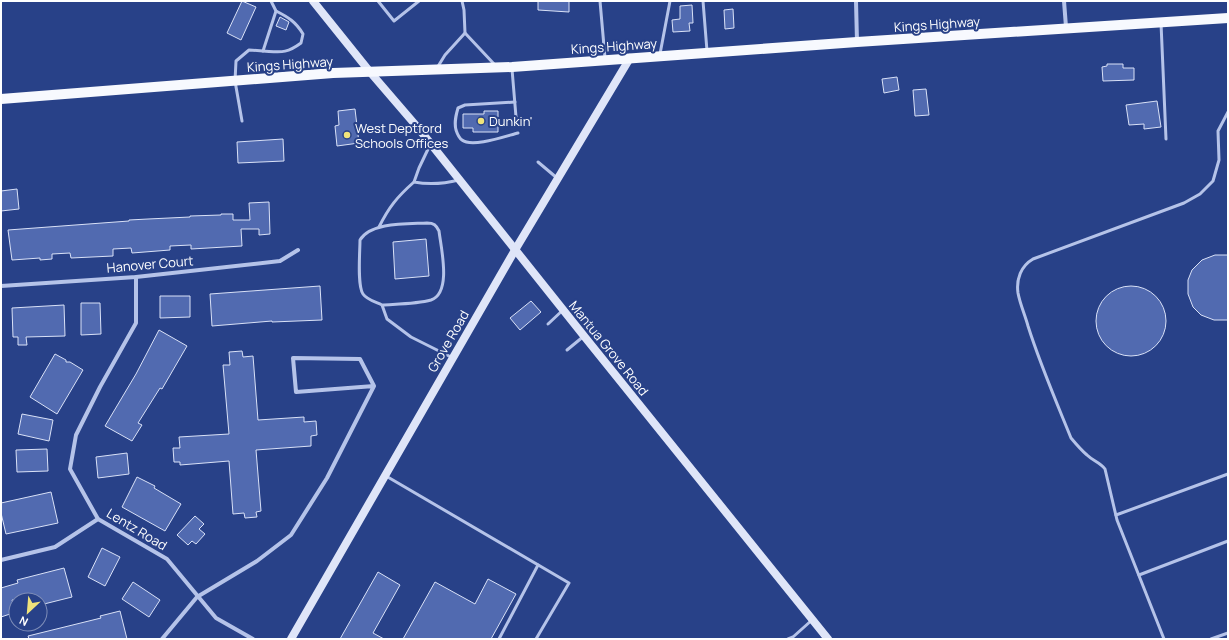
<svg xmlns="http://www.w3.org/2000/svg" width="1229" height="640" font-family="Manrope,sans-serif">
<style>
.building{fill:#516ab0;stroke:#d9e1f7}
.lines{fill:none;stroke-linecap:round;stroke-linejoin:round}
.service{stroke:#b5c3e9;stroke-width:3}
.minor{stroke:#b5c3e9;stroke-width:4}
.secondary{stroke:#dfe5f8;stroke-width:8}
.primary{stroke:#f7f9fe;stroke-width:10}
.poi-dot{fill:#f0e37b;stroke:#284188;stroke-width:1.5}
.labels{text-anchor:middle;stroke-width:4;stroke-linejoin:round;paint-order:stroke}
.street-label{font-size:13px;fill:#fff;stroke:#284188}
.poi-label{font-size:13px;fill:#fff;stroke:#284188;text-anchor:start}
</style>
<rect width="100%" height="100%" fill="#284188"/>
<!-- building -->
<g class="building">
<polygon points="242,1 256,7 241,40 227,33"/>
<polygon points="538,1 569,1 569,12 538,10"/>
<polygon points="692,5 693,23 689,23 690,31 673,32 672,20 680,19 680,6"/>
<polygon points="733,9 734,28 725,29 724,10"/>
<polygon points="280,17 289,22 286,30 276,26"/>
<polygon points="1107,64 1123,64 1123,68 1134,68 1134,80 1103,81 1102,67 1107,66"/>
<polygon points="897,77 899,90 884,93 882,79"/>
<polygon points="926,89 929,115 915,116 913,90"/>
<polygon points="1157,101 1161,127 1144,129 1144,124 1129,125 1126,105"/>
<polygon points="355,109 359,143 337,146 335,126 339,125 338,111"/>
<polygon points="484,111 498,111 498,132 473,132 473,128 463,128 463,114 484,114"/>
<polygon points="283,139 284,161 238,163 237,142"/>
<polygon points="17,189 19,209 1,211 1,191"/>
<polygon points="269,202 270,234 259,235 259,229 241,229 242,246 191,249 191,245 170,246 170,250 132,253 131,248 113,249 113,256 71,258 70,253 52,254 52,259 40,260 40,258 12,260 8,230 129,221 129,220 148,219 190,217 190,216 221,215 221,214 233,214 233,220 250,220 249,203"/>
<polygon points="426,239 429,276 395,279 393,242"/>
<polygon points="1215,255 1228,255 1228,320 1214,320 1201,315 1193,307 1188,294 1188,280 1192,270 1202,260"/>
<polygon points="320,286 322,320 272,322 272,321 212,326 210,294"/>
<circle cx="1131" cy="321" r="35"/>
<polygon points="160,296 190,296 190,317 160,318"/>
<polygon points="531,301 541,312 520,330 510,318"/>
<polygon points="81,303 100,303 101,334 81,335"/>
<polygon points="64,305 65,336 26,337 27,345 18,345 18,337 13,337 12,308"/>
<polygon points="159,330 187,346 162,389 160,388 138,423 142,425 132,441 105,426 136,374"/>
<polygon points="242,351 243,357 253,356 258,420 304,417 304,422 316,421 317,435 311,436 311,446 256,450 261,511 256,512 257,517 245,518 244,513 233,514 229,461 180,465 180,462 174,462 173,448 180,448 179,437 229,434 223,365 230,365 229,352"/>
<polygon points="55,354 66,360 66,362 70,362 83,370 57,414 30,397"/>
<polygon points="22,414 53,420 49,441 18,434"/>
<polygon points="47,449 48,471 17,472 16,450"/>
<polygon points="127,453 129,474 98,478 96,457"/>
<polygon points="137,477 155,486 154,488 181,504 165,531 122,507"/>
<polygon points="51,492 58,523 6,534 1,513 1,503"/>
<polygon points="195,516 204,524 199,529 205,534 196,544 192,541 188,545 177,535"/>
<polygon points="102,548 120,557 105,586 88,577"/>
<polygon points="64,568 72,597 40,605 40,600 12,600 16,612 1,617 1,588 18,583 17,580"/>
<polygon points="378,572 400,585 373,633 384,639 340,639"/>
<polygon points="488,579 516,594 491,639 403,639 435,582 475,604"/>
<polygon points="133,582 160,600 149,617 122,599"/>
<polygon points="120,611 127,639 29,639 28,636 101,618 100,616"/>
</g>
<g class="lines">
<!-- service -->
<g class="service">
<polyline points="378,1 394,21 419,1"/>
<polyline points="600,1 605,58"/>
<polyline points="703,1 707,51"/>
<polyline points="1161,23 1166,139"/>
<polyline points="465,33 495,65"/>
<path d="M263,51C281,52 286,54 301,43L303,34C296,22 288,17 276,11"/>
<polyline points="660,54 670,1"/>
<polyline points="437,68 445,55 465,33 464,10 462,1"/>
<polyline points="512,69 516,117"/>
<path d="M515,102L465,105L458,108C456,115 454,122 456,130C457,133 459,138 462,140C472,148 506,136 518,133"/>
<polyline points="242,121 235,81 236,61 249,50 263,51 276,11 271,1"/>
<polyline points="402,132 418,129"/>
<path d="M430,145L419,168L414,182C430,185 443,184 459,180"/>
<polyline points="538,162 557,178"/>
<path d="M379,227C389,207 397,197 414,182"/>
<path d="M382,305C376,302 367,300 363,294C357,285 360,252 360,240C371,222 407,224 427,223C434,223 436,225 439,231C441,248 452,293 431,300C417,304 397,304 382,305L387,319L411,337L453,358"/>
<polyline points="548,324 563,310"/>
<polyline points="567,350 584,336"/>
<polyline points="386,476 569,583 536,639"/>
<polyline points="1116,515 1228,474"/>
<polyline points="1139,575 1228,541"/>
<polyline points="499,639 538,565"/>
<polyline points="788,639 793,637 812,620"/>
<path d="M1164,639L1117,520L1105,469C1100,462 1093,461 1087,455C1081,450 1076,444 1071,438C1056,401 1040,364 1028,326C1025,315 1020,304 1018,293C1016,279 1021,266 1033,259L1184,203L1200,194L1213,181L1219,160L1218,131L1228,112"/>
<polyline points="1211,639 1228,633"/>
</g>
<!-- minor -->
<g class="minor">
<polyline points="856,1 857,42"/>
<polyline points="1064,1 1066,27"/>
<polyline points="136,277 136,323 100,387 76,435 70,469 98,519 167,559 216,618 253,639"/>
<polyline points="1,286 136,277 280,261 298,250"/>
<polyline points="1,560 55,547 98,519"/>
<polyline points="162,639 197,597 257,561 291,535 327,478 374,386 360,359 293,358 296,392 374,386"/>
</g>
<!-- secondary -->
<g class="secondary">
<polyline points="313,1 370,72 419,129 584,336 828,639"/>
<polyline points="291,639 515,250 630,58"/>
</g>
<!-- primary -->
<polyline class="primary" points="1,99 333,73 512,67 857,42 1228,18"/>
</g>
<!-- markers -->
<g class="poi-dot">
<circle cx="481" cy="121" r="4"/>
<circle cx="347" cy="135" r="4"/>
</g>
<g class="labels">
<!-- street labels -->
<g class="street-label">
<text transform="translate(937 24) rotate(-4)" y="5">Kings Highway</text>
<text transform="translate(614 46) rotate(-4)" y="5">Kings Highway</text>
<text transform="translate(290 64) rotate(-4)" y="5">Kings Highway</text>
<text transform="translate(150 264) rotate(-5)" y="5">Hanover Court</text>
<text transform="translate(448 341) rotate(-60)" y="5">Grove Road</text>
<text transform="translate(609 348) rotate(51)" y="5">Mantua Grove Road</text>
<text transform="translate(137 529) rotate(31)" y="5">Lentz Road</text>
</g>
<!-- poi labels -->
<g class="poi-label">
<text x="489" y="126">Dunkin'</text>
<text x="355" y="133">West Deptford<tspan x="355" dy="15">Schools Offices</tspan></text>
</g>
</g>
<!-- border -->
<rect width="1229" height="640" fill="none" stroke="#ffffff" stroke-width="4"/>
<!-- north arrow -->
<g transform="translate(28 612) rotate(206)"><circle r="19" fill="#284188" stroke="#7e8db8"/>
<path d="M0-3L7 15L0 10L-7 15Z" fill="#f0e37b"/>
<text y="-6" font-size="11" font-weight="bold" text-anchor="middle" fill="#ffffff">N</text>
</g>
</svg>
